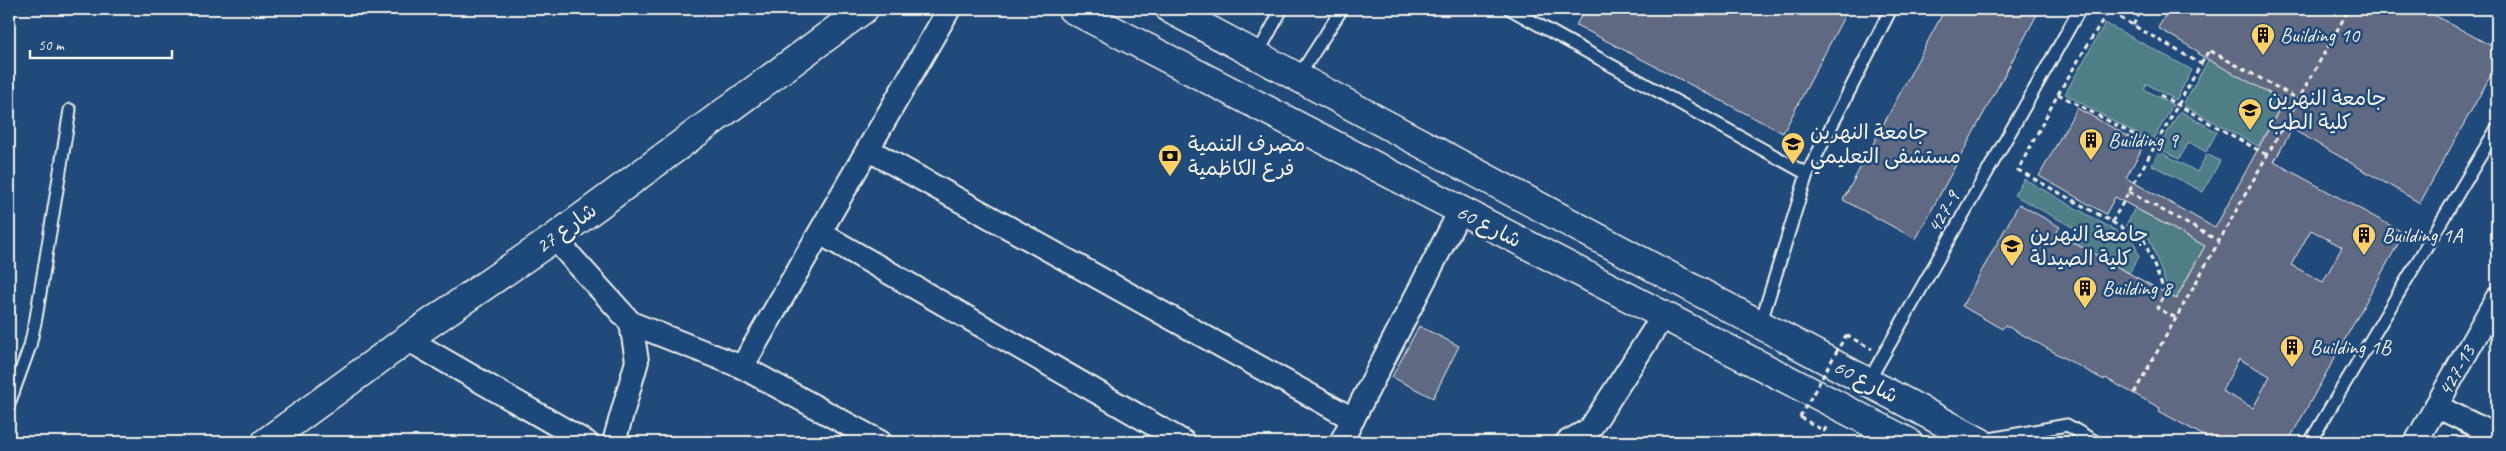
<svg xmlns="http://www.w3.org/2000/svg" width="2506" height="451" font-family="Caveat,'Playpen Sans Arabic',sans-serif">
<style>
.green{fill:#507e87;stroke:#a2b8b8}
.building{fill:#606982;stroke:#f4f1e8;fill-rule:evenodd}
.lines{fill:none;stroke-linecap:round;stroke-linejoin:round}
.service-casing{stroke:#f4f1e8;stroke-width:15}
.minor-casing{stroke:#f4f1e8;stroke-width:26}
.tertiary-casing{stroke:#f4f1e8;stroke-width:31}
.path{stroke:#f4f1e8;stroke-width:3;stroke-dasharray:5 4;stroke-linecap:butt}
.service{stroke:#1f4a7a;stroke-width:11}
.minor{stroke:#1f4a7a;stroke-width:22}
.tertiary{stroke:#1f4a7a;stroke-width:28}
.path-bridge{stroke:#f4f1e8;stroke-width:3;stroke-dasharray:5 4;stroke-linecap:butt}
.labels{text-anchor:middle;stroke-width:5;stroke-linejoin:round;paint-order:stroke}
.poi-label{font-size:21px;fill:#f4f1e8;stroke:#1f4a7a;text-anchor:start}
.street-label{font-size:21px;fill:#f4f1e8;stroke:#1f4a7a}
</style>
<rect width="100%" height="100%" fill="#1f4a7a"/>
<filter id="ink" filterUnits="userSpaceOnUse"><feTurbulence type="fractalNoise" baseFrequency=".02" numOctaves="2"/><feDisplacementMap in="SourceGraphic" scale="10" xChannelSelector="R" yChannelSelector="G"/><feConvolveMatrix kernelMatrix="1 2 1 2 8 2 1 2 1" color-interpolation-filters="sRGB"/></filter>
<g filter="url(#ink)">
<!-- green -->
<g class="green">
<polygon points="2105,23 2192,70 2176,100 2147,84 2144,89 2173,105 2152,142 2065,94"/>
<polygon points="2209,59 2284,101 2258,146 2183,105"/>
<polygon points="2180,111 2217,132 2206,152 2189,142 2179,159 2163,150 2166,145 2162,142"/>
<polygon points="2159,151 2197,172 2207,154 2220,161 2203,192 2152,165"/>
<polygon points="2024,179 2134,241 2139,257 2129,273 2070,241 2076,229 2014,195"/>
<polygon points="2135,208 2205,246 2171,307 2163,303 2169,292 2149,238 2126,225"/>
</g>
<!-- building -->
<g class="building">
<polygon points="1585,9 1848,9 1783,133 1576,25"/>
<polygon points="1945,9 2040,9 1916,239 1843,200"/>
<path d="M2169,9H2423L2497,49V64L2420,203L2292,129L2274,162L2404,233L2288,442H2215L2159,411L2160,408L2105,378L2104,380L2005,325L2002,329L1962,306L2019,204L2060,227L2056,233L2176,299L2205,246L2115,197L2106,214L2039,176L2077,108L2144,145L2126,178L2215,228L2284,101L2198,54L2199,52L2158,28ZM2311,230L2342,247L2323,282L2291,265ZM2239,359L2270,376L2253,408L2222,391Z"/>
<polygon points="1419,326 1459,346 1433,398 1392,377"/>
</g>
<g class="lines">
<!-- service casing -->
<g class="service-casing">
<g id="service">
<polyline points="1510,9 1807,174"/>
<polyline points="1257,55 1282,9"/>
<polyline points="1298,77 1342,9"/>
<polyline points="1760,325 1807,174 1891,9"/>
<polyline points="1868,382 2080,9"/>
<polyline points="9,404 30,346 36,318 70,110"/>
<polyline points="1979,441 2067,425 2096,442"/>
<polyline points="2310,442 2497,128"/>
</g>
</g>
<!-- minor casing -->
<g class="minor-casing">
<g id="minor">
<polyline points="869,150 1353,419"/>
<polyline points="820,233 1184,442"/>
<polyline points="554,238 631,323 637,361 614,442"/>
<polyline points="631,323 742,367 880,442"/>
<polyline points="407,339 586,442"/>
<polyline points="742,367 949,9"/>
<polyline points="2436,406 2497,436"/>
<polyline points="1341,442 1460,211"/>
<polyline points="1567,442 1590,429 1663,316"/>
<path id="s1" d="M2416,442L2497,298"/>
</g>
</g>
<!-- tertiary casing -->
<g class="tertiary-casing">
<g id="tertiary">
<polyline points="1072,9 1908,442"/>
<polyline points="1170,9 1980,442"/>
<polyline points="266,442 407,339 554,238 864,9"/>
</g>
</g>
<!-- path -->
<g class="path">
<polyline points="2104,9 2108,11 2201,64 2112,222 2018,170 2058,94 2108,11 2109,9"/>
<polyline points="2133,25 2142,9"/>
<polyline points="2201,64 2209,50 2298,99"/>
<polyline points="2058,94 2155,146"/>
<polyline points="2160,95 2267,155"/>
<polyline points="2129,192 2219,241"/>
<polyline points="2112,222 2144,240 2165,293 2157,308 2176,318"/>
<polyline points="1846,335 1872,349"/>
<polyline points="2134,393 2349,9"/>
<polyline points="1800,417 1824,431 1827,426"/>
</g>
<!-- service -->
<use href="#service" class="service"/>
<!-- minor -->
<use href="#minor" class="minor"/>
<!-- tertiary -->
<use href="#tertiary" class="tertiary"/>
<!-- path-bridge -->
<polyline class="path-bridge" points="1800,417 1846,335"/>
</g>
</g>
<!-- icons -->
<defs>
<g id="building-pin" transform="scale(1.25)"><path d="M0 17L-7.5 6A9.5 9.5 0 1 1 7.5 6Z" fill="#ffd166" stroke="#1f4a7a"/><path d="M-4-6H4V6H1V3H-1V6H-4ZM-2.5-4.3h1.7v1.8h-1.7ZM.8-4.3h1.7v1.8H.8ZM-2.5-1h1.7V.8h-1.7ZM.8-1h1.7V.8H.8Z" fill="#111"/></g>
<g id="university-pin" transform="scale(1.25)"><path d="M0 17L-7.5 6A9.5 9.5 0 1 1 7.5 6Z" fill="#ffd166" stroke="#1f4a7a"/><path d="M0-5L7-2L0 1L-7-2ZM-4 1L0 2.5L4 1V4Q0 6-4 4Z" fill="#111"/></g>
<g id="bank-pin" transform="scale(1.25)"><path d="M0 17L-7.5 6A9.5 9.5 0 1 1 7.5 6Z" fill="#ffd166" stroke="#1f4a7a"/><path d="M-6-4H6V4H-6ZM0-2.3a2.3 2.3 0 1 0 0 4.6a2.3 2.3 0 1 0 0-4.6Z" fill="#111"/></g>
</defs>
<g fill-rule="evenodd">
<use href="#building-pin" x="2263" y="35"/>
<use href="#university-pin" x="2250" y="110"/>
<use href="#building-pin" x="2091" y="140"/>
<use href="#university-pin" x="1793" y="144"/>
<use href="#bank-pin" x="1170" y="156"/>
<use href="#building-pin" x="2364" y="235"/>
<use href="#university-pin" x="2012" y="246"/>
<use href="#building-pin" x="2085" y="288"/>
<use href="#building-pin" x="2292" y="347"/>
</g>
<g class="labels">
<!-- poi labels -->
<g class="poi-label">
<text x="2280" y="42">Building 10</text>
<text x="2268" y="105">جامعة النهرين<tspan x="2268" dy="24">كلية الطب</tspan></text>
<text x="1810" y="139">جامعة النهرين<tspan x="1810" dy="24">مستشفى التعليمي</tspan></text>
<text x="2108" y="147">Building 9</text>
<text x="1188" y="151">مصرف التنمية<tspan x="1188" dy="24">فرع الكاظمية</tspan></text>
<text x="2030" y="241">جامعة النهرين<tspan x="2030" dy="24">كلية الصيدلة</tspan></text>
<text x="2382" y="242">Building 1A</text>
<text x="2102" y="295">Building 8</text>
<text x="2310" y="354">Building 1B</text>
</g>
<!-- street labels -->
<g class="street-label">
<text transform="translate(1943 212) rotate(-60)" y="7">427-9</text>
<text transform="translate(1489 226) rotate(27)" y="7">شارع 60</text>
<text transform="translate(566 228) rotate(-36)" y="7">شارع 27</text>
<text dy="7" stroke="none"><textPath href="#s1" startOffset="82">427-13</textPath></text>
<text transform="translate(1866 381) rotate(28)" y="7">شارع 60</text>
</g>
</g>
<!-- margin -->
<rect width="2506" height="451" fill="none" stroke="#1f4a7a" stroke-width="30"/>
<rect x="15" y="15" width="2476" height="421" fill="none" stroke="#f4f1e8" stroke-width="2" filter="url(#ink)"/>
<!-- scale -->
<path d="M30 50v8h142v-8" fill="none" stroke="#f4f1e8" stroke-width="2.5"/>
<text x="38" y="50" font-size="15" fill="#f4f1e8" stroke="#1f4a7a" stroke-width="4" paint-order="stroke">50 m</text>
</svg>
